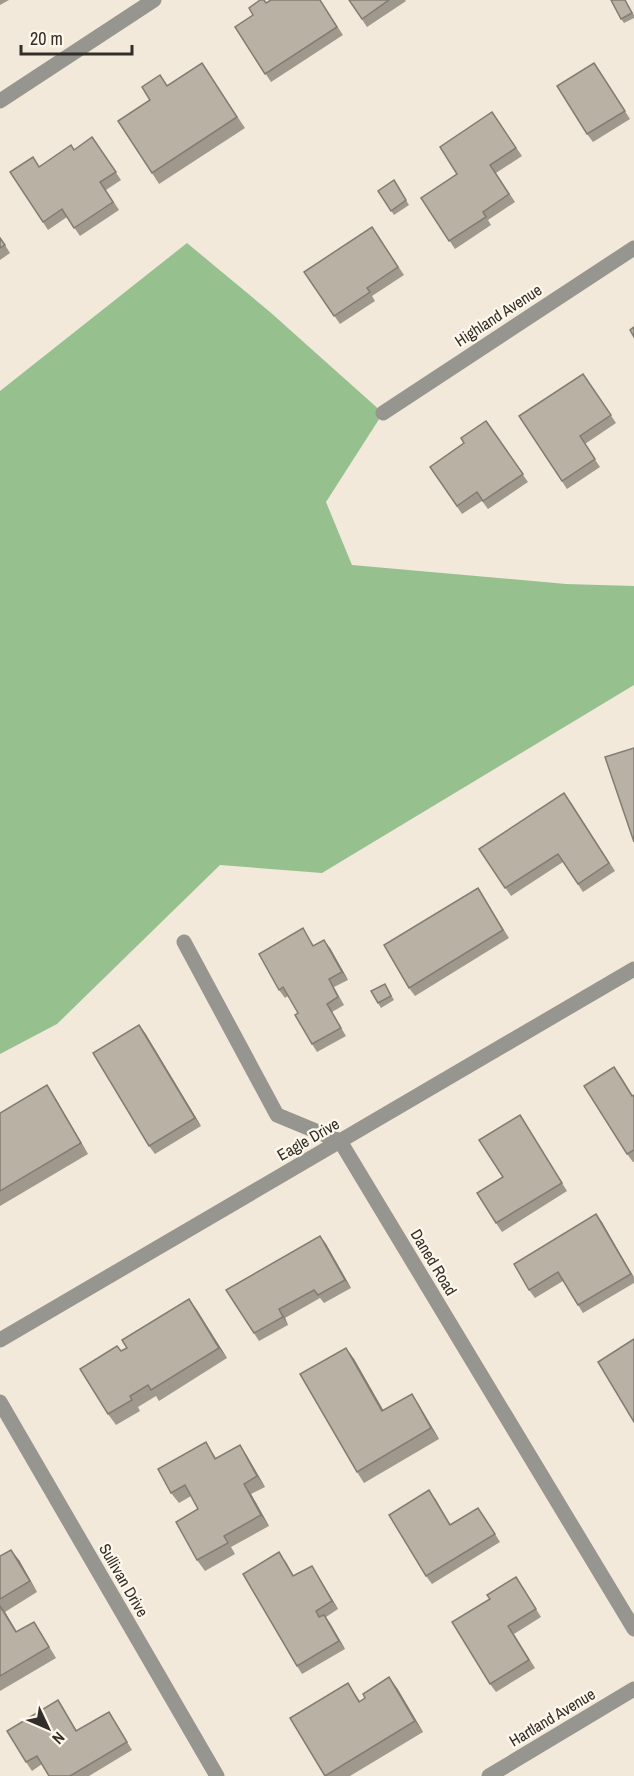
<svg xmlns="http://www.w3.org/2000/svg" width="634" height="1776" font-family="'Archivo Narrow',sans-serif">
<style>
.forest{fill:#96c18e}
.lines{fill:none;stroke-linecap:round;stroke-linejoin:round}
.minor{stroke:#97958f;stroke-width:15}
.wall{fill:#9f988c}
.shaded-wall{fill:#827c72}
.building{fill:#b9b1a3;stroke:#827c72;stroke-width:1.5}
.labels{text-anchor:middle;stroke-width:4.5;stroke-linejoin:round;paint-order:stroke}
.street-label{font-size:16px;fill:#322e29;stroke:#fef7ec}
</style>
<rect width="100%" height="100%" fill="#f2e9db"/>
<!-- forest -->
<polygon class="forest" points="187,243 270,312 383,413 326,502 352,565 566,584 634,586 634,685 322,873 220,865 57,1024 0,1054 0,391"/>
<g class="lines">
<!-- minor -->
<g class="minor">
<polyline points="0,101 154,0"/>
<polyline points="383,413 634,248"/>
<polyline points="184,942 277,1115 340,1141 634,1629"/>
<polyline points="0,1340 634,969"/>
<polyline points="0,1402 217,1776"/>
<polyline points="489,1776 634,1689"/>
</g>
</g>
<!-- wall -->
<g class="wall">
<polygon points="0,0 9,0 0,5"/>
<polygon points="320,0 343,35 271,82 235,27 253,15 266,3"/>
<polygon points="349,0 405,0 406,1 367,27"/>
<polygon points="625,0 634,15 634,18 624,23 621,19"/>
<polygon points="594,63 630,119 593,142 587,134"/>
<polygon points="209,74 245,128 159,184 152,173 150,100 167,85"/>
<polygon points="492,112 522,156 496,173 515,202 488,220 491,225 455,249 421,198 457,174"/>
<polygon points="92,137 121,180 106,190 119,210 80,236 67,217 48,230 10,172 39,166 74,150"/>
<polygon points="394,180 409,205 394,215 378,191"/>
<polygon points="372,227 404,275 372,296 375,301 340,324 304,272"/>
<polygon points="0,237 10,253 0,260"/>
<polygon points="583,374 616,423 585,444 600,467 567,489 519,416"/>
<polygon points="486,421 528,482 488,509 482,501 462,514 430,467 464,443"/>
<polygon points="570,801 615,871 583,892 563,862 511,896 479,849"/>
<polygon points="478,888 509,938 415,996 409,988"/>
<polygon points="308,937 314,946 330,948 348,980 334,987 344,1005 332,1012 346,1036 317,1052 312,1044 298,1013 288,996 285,998 279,990"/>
<polygon points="385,984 394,1000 381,1008 378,1003"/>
<polygon points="145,1033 201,1126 155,1154 149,1146"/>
<polygon points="620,1075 633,1096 634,1095 634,1162 633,1162 627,1154"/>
<polygon points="54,1096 88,1154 0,1206 0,1113"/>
<polygon points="520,1115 567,1191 502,1232 496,1223 503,1177"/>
<polygon points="596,1214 634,1277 634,1283 583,1313 563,1281 535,1298 529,1290"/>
<polygon points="320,1236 326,1244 351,1288 324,1303 320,1298 285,1318 288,1325 259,1341 226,1290"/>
<polygon points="189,1299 227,1358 159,1401 156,1396 138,1407 140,1411 116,1425 108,1414 121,1351 127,1348"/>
<polygon points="346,1348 354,1359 383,1410 412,1394 419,1405 439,1439 364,1483 357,1472"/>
<polygon points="206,1442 216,1458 240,1445 247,1456 265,1487 251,1494 269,1526 231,1547 235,1554 205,1571 197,1560 198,1509 191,1496 179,1503 171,1493"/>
<polygon points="435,1498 450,1524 484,1516 500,1542 432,1584 426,1576"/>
<polygon points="0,1556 19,1560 37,1592 5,1612 17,1632 34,1622 41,1633 56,1658 0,1691"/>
<polygon points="285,1560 294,1576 317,1574 338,1609 326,1617 345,1649 302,1674 297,1666"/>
<polygon points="516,1577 541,1617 514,1634 535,1668 496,1692 490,1684 490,1599"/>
<polygon points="397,1688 423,1732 350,1776 325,1776 355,1694 360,1701"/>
<polygon points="58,1700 77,1731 114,1720 132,1750 89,1776 49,1776 42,1764 32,1771 26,1762"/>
</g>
<!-- shaded-wall -->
<g class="shaded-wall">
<polygon points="324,940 330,948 348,980 342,972"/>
<polygon points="139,1025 145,1033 201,1126 195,1118"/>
<polygon points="47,1085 54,1096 88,1154 81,1143"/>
<polygon points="596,1214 602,1222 634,1278 631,1274"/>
<polygon points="320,1236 326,1244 351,1288 345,1280"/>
<polygon points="189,1299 197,1310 227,1358 219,1348"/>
<polygon points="279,1309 285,1318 288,1325 283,1317"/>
<polygon points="346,1348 354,1359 390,1422 382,1411"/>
<polygon points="412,1394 419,1405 439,1439 431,1428"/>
<polygon points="240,1445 247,1456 265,1487 257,1476"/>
<polygon points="244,1484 251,1494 269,1526 261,1515"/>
<polygon points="11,1550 19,1560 37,1592 30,1581"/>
<polygon points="312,1566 317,1574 338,1609 332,1601"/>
<polygon points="0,1605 5,1612 23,1643 16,1632"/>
<polygon points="324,1615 330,1623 345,1649 339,1641"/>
<polygon points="389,1677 397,1688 423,1732 415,1721"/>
</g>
<!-- building -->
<g class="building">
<polygon points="260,0 264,0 266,3 271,0 320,0 337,27 265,74 235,27 253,15 249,8"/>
<polygon points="349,0 389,0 362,19"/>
<polygon points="611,0 625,0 632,13 621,19"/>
<polygon points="202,63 237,117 152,173 118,121 150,100 142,87 160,75 167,86"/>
<polygon points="594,63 625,111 587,134 557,86"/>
<polygon points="492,112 516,148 490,165 509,194 483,212 486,217 449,241 421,198 457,174 440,147"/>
<polygon points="92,137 116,172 100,182 113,202 74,228 62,209 43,222 10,172 33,157 39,167 71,145 74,150"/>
<polygon points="394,180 406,200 391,211 378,191"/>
<polygon points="372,227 398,267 367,288 370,292 334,316 304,272"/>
<polygon points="0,238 5,245 0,248"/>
<polygon points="634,327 634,337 630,330"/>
<polygon points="583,374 611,415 580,436 595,459 562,481 519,416"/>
<polygon points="486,421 523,474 483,501 477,492 457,506 430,467 464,443 461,438"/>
<polygon points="634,748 634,842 605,757"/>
<polygon points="564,793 609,863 578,884 558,854 505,888 479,849"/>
<polygon points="478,888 503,930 409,988 384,945"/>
<polygon points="303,928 313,946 324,940 342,972 329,979 338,997 327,1004 341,1028 312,1044 295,1015 298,1013 283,987 279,990 259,954"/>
<polygon points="385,984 391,996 378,1003 371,991"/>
<polygon points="139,1025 195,1118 149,1146 93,1053"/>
<polygon points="614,1067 632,1096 634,1095 634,1150 627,1154 584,1086"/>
<polygon points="47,1085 81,1143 0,1191 0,1113"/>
<polygon points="520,1115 562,1183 496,1223 477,1193 503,1177 479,1140"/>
<polygon points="596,1214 631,1274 578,1305 558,1272 529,1290 514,1264"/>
<polygon points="320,1236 345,1280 318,1295 314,1290 279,1309 283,1317 254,1333 226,1290"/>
<polygon points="189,1299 219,1348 151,1390 148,1385 130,1396 132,1400 108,1414 80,1369 117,1346 121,1351 127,1348 122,1340"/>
<polygon points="634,1339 634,1422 598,1362"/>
<polygon points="346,1348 382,1411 412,1394 431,1428 357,1472 300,1374"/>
<polygon points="206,1442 215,1459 240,1445 257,1476 244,1484 261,1515 224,1536 228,1543 197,1560 176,1522 198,1509 185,1485 171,1493 158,1469"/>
<polygon points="429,1490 450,1525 478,1508 495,1534 426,1576 389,1515"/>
<polygon points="11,1550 30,1581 0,1599 0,1556"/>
<polygon points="279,1552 293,1576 312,1566 332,1601 316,1611 319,1617 324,1615 339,1641 297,1666 243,1574"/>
<polygon points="516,1577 536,1609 508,1626 529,1660 490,1684 452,1622 490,1599 487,1595"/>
<polygon points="0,1606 16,1632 34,1622 49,1647 0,1676"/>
<polygon points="389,1677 415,1721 325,1776 290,1718 348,1683 359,1702 365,1698 363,1694"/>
<polygon points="58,1700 76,1731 109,1712 127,1742 70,1776 49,1776 37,1756 26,1762 7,1731"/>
</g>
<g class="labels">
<!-- street labels -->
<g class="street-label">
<text transform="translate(498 315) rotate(-33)" y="6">Highland Avenue</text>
<text transform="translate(308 1139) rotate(-30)" y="6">Eagle Drive</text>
<text transform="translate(434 1262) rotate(59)" y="6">Daned Road</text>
<text transform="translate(124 1580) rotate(60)" y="6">Sullivan Drive</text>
<text transform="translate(552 1717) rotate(-31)" y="6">Hartland Avenue</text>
</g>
</g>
<!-- north arrow -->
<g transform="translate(48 1728) rotate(134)" stroke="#fef7ec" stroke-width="4.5" paint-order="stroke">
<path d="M0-4.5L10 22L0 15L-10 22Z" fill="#322e29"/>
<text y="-9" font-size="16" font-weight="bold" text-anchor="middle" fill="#322e29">N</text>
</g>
<!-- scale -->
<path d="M21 45v9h111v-9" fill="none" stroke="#322e29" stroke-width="3"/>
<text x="30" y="45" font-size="18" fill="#322e29" stroke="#fef7ec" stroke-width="4.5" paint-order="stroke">20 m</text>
</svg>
